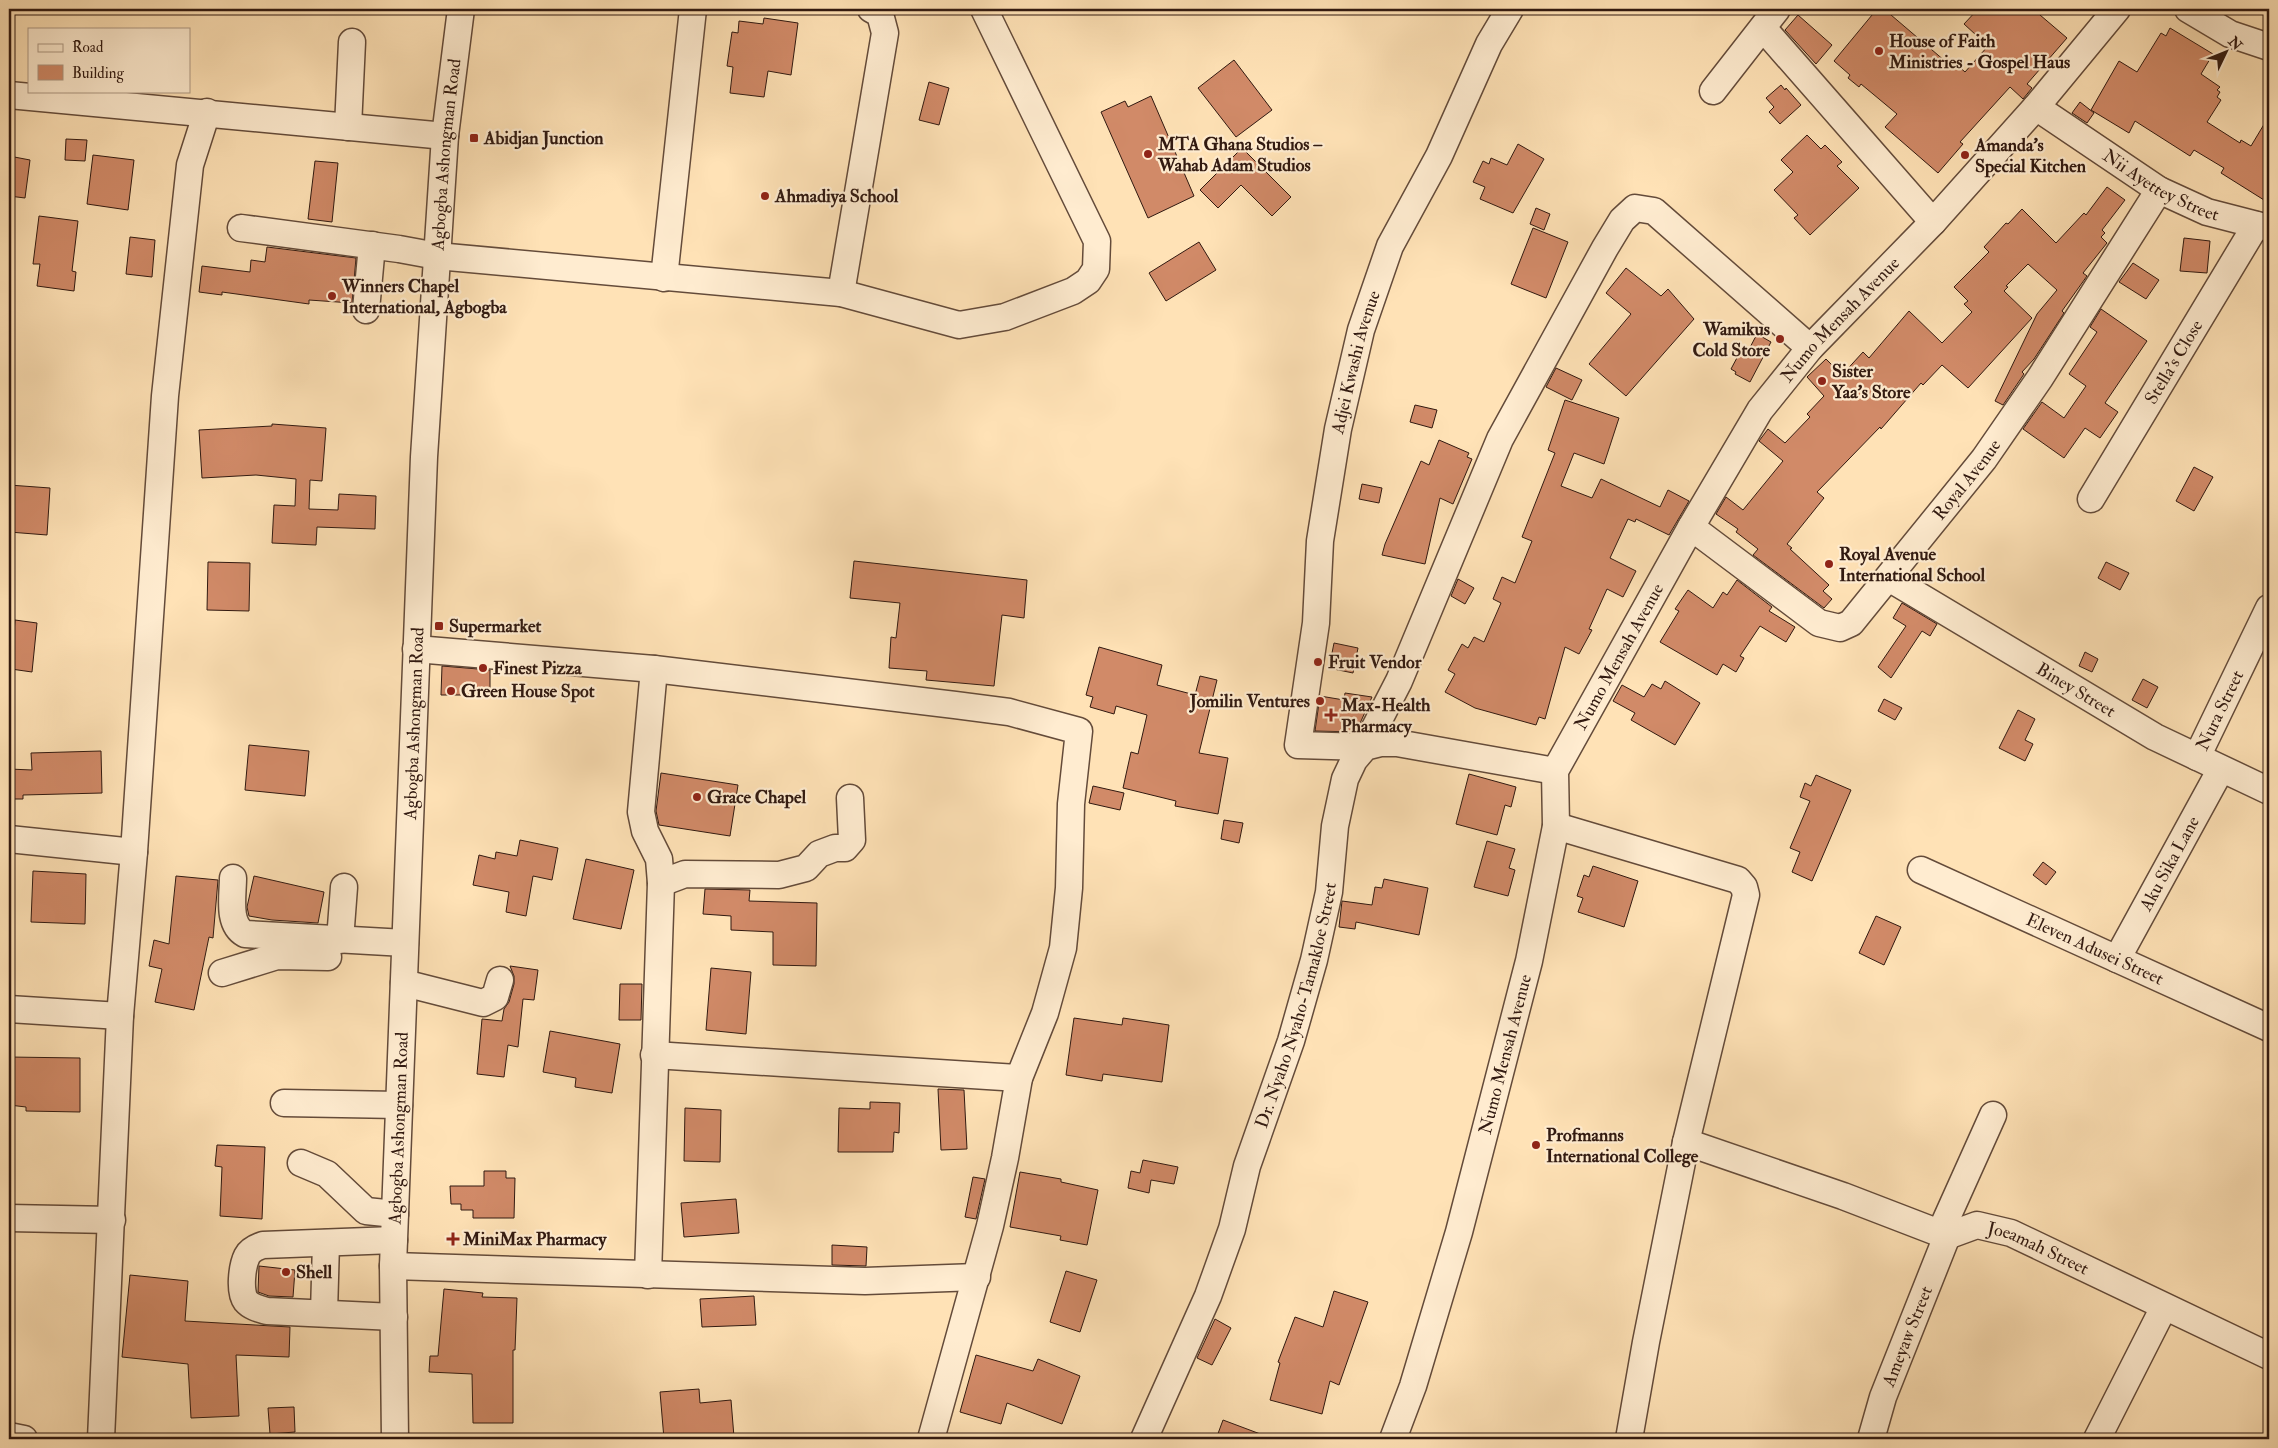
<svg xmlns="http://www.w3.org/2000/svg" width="2278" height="1448" font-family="'IM FELL Double Pica',serif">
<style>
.building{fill:#d18a68;stroke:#311910}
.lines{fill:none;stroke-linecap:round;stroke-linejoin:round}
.minor-casing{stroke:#644b3a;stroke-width:29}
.minor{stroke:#ffecd0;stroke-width:26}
.poi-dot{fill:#8f2418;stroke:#ffecd0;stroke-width:2}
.labels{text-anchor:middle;stroke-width:4.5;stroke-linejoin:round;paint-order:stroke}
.poi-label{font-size:18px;font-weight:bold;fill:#311910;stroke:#ffecd0;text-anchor:start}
.street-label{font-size:18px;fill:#311910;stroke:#ffecd0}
</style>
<rect width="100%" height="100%" fill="#ffe2b6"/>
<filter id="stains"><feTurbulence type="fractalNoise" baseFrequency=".004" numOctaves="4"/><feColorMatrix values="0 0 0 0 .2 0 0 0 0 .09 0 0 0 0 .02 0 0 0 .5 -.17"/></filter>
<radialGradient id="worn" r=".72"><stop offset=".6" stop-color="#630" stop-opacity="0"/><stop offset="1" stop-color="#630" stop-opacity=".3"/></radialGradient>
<!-- building -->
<g class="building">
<polygon points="1877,9 1884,9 1952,67 1955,63 1965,72 1988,46 1964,24 1978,9 2033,9 2067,38 2027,84 2032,88 2023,99 2010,87 1960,142 1963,144 1938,173 1885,127 1897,114 1861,84 1859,87 1848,78 1850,75 1834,61"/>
<polygon points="1798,15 1832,45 1816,64 1785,30"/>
<polygon points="764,18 798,23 791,75 768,71 764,97 730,93 733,67 727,66 732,32 738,33 739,21 763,24"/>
<polygon points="2170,28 2213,54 2201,74 2220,87 2217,90 2220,92 2217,97 2221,100 2207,122 2240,143 2241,140 2251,146 2269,116 2269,192 2264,200 2221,173 2224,168 2194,150 2190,156 2135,121 2129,133 2091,110 2119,61 2137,72 2161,33 2166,36"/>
<polygon points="1234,60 1272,110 1236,137 1198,88"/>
<polygon points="929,82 949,88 939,125 919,120"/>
<polygon points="1781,85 1785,90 1786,88 1801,105 1780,124 1769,112 1774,107 1766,98"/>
<polygon points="1151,96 1194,196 1148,218 1101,112 1125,101 1128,107"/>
<polygon points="2080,102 2094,113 2087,123 2072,113"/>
<polygon points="1807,135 1821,149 1825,145 1842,162 1837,166 1859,188 1810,235 1794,218 1798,215 1774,190 1793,172 1781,160"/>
<polygon points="66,139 87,140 85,161 65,160"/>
<polygon points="1518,144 1544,159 1513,213 1480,199 1485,187 1473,182 1483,161 1489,164 1491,158 1507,165"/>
<polygon points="1242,148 1291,197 1272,216 1241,185 1218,208 1200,190"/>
<polygon points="93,155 134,160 128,210 87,204"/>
<polygon points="9,156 30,160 25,198 9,196"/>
<polygon points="315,161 338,163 332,222 308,219"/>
<polygon points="2107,187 2125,200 2102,230 2105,233 2101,237 2107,243 2083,273 2087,276 2062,311 2064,313 2034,359 2022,372 2024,374 2003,405 1995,401 2037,314 2057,290 2028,264 2006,286 2008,287 2004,291 2032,318 1968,388 1942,365 1923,385 1921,383 1881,429 1880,427 1817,492 1824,498 1787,544 1792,548 1790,549 1829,585 1823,591 1832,599 1824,608 1753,555 1758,549 1736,532 1738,529 1716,514 1726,497 1743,510 1783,461 1759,441 1768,429 1785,443 1810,417 1807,414 1824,396 1807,377 1826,359 1842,375 1863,352 1869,358 1909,311 1942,343 1972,312 1964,304 1968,301 1954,287 1989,252 1984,247 2006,223 2008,224 2022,209 2056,243 2084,213 2086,215"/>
<polygon points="1536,208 1550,214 1544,230 1530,224"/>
<polygon points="39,216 78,221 72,271 76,272 74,291 37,286 40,264 33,264"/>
<polygon points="1533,228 1568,242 1546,298 1511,284"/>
<polygon points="130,237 155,240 152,277 126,274"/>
<polygon points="2184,238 2210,241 2207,273 2180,271"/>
<polygon points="1199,242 1216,270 1166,301 1149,273"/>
<polygon points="267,247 356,258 352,303 309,300 309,304 222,292 222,295 199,292 202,266 250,272 251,260 265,262"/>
<polygon points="2133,263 2159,280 2146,299 2119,282"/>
<polygon points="1626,268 1661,296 1668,289 1694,319 1626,396 1589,364 1631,314 1606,293"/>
<polygon points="2101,309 2147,341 2105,403 2118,412 2100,438 2085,428 2064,458 2023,429 2042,402 2064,418 2086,386 2069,374 2097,332 2090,327"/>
<polygon points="1757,334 1771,342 1750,382 1735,374 1736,372 1731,369 1739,354 1745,357"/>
<polygon points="1556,368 1582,380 1572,400 1546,387"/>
<polygon points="1565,400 1619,418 1604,464 1574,453 1561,486 1592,498 1601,479 1660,507 1668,490 1689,501 1669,535 1636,519 1635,522 1628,519 1610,558 1636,571 1623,597 1607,589 1589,629 1592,630 1579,654 1565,647 1545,719 1539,717 1536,725 1475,708 1445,692 1455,674 1448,670 1462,644 1468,648 1474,637 1484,642 1501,603 1493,599 1502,577 1515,583 1532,541 1522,537 1555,453 1548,450"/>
<polygon points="1415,405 1437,410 1432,428 1410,422"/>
<polygon points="272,424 326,428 322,481 310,480 309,509 338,510 339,494 376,496 375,529 317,527 316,545 272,543 274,505 295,506 296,479 256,475 202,478 199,430 272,426"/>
<polygon points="1439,440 1469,453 1467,457 1472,459 1453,504 1440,498 1425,564 1382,555 1385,544 1421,461 1429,465"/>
<polygon points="2194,467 2213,477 2194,511 2176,501"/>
<polygon points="1362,484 1382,488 1379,503 1359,499"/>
<polygon points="9,485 50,488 47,535 9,532"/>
<polygon points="854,561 1027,580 1024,618 1002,615 994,686 926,680 927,671 889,668 891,637 896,638 900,603 850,598"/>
<polygon points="208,562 250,563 249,611 207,610"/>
<polygon points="2106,562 2129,573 2120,590 2098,578"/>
<polygon points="1458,579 1474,588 1465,604 1451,596"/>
<polygon points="1737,580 1772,607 1769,611 1795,627 1786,642 1760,626 1740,656 1744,658 1736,672 1723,664 1717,675 1660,642 1679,611 1675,609 1688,590 1713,608 1723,592 1727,595"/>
<polygon points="1902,603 1937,624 1930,636 1922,631 1891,678 1878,667 1906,626 1893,618"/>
<polygon points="15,620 37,623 32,672 11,669"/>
<polygon points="1334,643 1358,648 1353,673 1329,668"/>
<polygon points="1099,647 1162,665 1157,685 1195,695 1200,676 1217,680 1199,753 1228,758 1218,814 1175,806 1176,801 1123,788 1131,752 1138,754 1147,715 1116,706 1114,714 1090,707 1093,697 1086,695"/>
<polygon points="2085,652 2098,659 2092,672 2079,666"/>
<polygon points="442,666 490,670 490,695 441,695"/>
<polygon points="2143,679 2158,687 2147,708 2132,700"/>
<polygon points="1665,681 1700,703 1675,745 1631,720 1635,713 1613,701 1622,685 1644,697 1652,684 1661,689"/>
<polygon points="1345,693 1372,697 1356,732 1315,731 1320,696 1344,700"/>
<polygon points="1884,699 1902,708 1895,720 1878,711"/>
<polygon points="2018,710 2035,719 2025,740 2033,744 2025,761 1999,748"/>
<polygon points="249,745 309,751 305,796 245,790"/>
<polygon points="101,751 102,793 23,795 23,799 9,799 9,769 32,770 31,753"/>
<polygon points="661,773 738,785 730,836 659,825 656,811"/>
<polygon points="1469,774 1516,787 1511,807 1505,805 1497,835 1456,824"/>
<polygon points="1816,775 1851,790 1812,881 1792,872 1800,852 1790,848 1810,801 1800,797 1805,783 1811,786"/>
<polygon points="1093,786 1124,793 1120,810 1089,803"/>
<polygon points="1224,820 1243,823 1239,843 1221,839"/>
<polygon points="520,840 558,848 552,880 533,876 526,916 506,912 509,892 473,885 479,855 495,859 496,852 517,856"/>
<polygon points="1487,841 1515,849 1509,868 1515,870 1508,896 1474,887"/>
<polygon points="586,859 634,870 621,929 573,919"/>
<polygon points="2043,862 2056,872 2046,885 2033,875"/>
<polygon points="1593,866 1638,881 1624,927 1578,912 1583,898 1577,896 1584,875 1589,877"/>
<polygon points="33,871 86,874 85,924 31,922"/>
<polygon points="176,876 218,880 213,938 209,937 194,1010 155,1002 162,969 149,966 154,940 169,944"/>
<polygon points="254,876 324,892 318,923 272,920 249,916 247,907"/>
<polygon points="1384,879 1428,888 1419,935 1356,922 1355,929 1339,927 1342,901 1372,905 1375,887 1382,888"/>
<polygon points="705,889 750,890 749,901 817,903 816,966 773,965 773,932 731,930 731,916 703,914"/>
<polygon points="1876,916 1901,927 1884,965 1859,953"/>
<polygon points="510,966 538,970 534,1000 523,999 518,1047 508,1045 504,1077 477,1074 482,1019 502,1021 504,1009 509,1002 514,984 514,976"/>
<polygon points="711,968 751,972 746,1034 706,1030"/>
<polygon points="620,984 642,984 641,1020 619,1020"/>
<polygon points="1074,1018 1122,1025 1123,1018 1169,1025 1162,1082 1103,1074 1102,1081 1066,1075"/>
<polygon points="550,1031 620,1044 612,1093 575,1087 576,1078 543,1072"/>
<polygon points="9,1057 80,1058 80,1112 26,1111 26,1107 9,1105"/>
<polygon points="938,1089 964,1090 967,1149 941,1150"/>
<polygon points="870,1102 900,1103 899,1133 894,1132 893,1152 838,1152 839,1108 870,1109"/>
<polygon points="685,1108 721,1110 720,1162 684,1161"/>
<polygon points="217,1145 265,1147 262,1219 220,1216 222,1167 215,1166"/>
<polygon points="1143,1160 1178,1167 1174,1184 1151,1180 1149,1193 1128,1188 1131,1171 1140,1173"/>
<polygon points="484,1171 506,1171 506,1178 515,1178 514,1218 473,1218 473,1210 461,1210 461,1204 451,1204 450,1186 484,1186"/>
<polygon points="1020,1172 1061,1179 1061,1182 1098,1190 1087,1245 1060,1240 1061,1236 1010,1227"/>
<polygon points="973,1177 985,1179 976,1219 965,1217"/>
<polygon points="736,1199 739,1233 684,1237 681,1203"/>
<polygon points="832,1245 867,1247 866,1266 832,1265"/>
<polygon points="259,1266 295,1270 293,1297 269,1296 258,1292"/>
<polygon points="1066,1271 1097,1280 1080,1332 1050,1322"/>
<polygon points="130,1275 188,1281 185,1321 290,1327 289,1357 236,1355 239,1416 191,1418 188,1364 122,1357"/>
<polygon points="444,1289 483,1293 482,1297 517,1298 515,1350 513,1350 513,1423 473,1423 472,1374 429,1372 430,1356 438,1356"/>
<polygon points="1334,1291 1368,1302 1339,1385 1330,1381 1322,1414 1270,1400 1280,1363 1278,1362 1295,1317 1323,1327"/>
<polygon points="754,1296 756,1325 702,1327 700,1299"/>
<polygon points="1215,1319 1231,1328 1212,1365 1197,1358"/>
<polygon points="976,1355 1033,1371 1038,1359 1080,1376 1062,1424 1007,1403 1001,1424 960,1412"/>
<polygon points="699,1389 700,1403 731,1400 734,1437 664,1439 660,1392"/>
<polygon points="294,1407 295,1432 270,1434 268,1408"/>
<polygon points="1223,1420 1271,1438 1271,1439 1216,1439"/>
</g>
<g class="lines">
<!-- minor casing -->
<g class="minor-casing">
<g id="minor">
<polyline points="2188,9 2230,34 2269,47"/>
<polyline points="1763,28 1933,222"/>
<polyline points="1713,91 1777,9"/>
<polyline points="9,95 445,136"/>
<path id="s1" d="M2036,107L2159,190L2207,212L2269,228"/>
<polyline points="348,127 352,42"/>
<polyline points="241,228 399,249 437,256 841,293 959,325 1005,317 1073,291 1088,281 1096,269 1097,241 984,9"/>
<polyline points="664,278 693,9"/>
<polyline points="841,293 885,33 880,14 871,9"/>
<polyline points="366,310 372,245"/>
<path id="s2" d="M2091,499L2256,225"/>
<path id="s3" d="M1691,527L1819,623L1840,628L1851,623L1984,459L2040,378L2159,190"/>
<path id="s4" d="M1889,578L2155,737L2269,791"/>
<polyline points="416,649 654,669 955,705 1009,712 1079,731 1071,804 1069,888 1063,948 1045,1013 1019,1078 1005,1158 990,1226 931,1439"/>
<path id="s5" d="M1365,747L1298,745L1316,623L1320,541L1338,429L1361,330L1390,246L1439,156L1489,44L1510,9"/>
<polyline points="1365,747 1399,681 1500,439 1605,248 1622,220 1635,208 1654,211 1810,348"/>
<path id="s6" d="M2197,757L2269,608"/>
<polyline points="1556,826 1738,880 1744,887 1746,895 1686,1142 1646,1342 1629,1439"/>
<polyline points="9,839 134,852"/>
<path id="s7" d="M1921,870L2269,1028"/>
<path d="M233,878C233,896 227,924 245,934L405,943"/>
<polyline points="661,883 685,874 779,875 806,868 819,854 835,848 845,848 852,840 850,798"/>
<polyline points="340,940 344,887"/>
<path id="s8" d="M2117,959L2221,769"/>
<polyline points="222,973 277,956 328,957"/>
<polyline points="404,983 483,1003 495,997 500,980"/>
<polyline points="9,1009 120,1016"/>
<polyline points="654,1055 1019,1078"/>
<polyline points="284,1103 399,1105"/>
<path id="s9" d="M1686,1142L1843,1196L1947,1236L1977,1225L2011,1233L2269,1356"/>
<polyline points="301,1163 327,1174 366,1211 395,1214"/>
<polyline points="9,1218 112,1220"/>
<polyline points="1940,1233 1993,1115"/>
<polyline points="393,1266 865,1281 977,1277"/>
<polyline points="648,1275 661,883 659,859 645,831 641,812 654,669"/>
<polyline points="324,1313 326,1243"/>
<path d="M394,1317L267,1311C260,1309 251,1307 246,1301C239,1292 242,1266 247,1256C250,1250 257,1247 263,1245L394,1240"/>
<polyline points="9,1436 24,1439"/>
<polyline points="101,1439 120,1016 134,852 165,396 190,165 207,112"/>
<path id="s10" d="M395,1439L393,1266L424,457L445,136L461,9"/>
<path id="s11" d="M1144,1439L1208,1296L1232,1229L1247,1166L1291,1041L1314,960L1329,892L1335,826L1345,779L1354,760L1365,747L1381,743H1397L1555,771"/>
<path id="s12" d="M1393,1439L1413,1386L1459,1232L1529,961L1556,826L1555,771L1691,527L1760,410L1810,348L1933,222L2036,107L2117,9"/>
<path id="s13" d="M1871,1439L1883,1397L1947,1236"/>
<polyline points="2097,1439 2164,1307"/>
</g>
</g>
<!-- minor -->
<use href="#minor" class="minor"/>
</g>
<!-- markers -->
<g class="poi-dot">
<circle cx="1879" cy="51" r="5"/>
<rect x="469" y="133" width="10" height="10" rx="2.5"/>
<circle cx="1148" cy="154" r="5"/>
<circle cx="1965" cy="155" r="5"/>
<circle cx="765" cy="196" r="5"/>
<circle cx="332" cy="296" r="5"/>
<circle cx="1780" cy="339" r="5"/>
<circle cx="1822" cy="381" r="5"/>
<circle cx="1829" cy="564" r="5"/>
<rect x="434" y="621" width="10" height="10" rx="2.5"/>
<circle cx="1318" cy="662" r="5"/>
<circle cx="483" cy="668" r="5"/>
<circle cx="451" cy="691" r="5"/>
<circle cx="1320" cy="701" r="5"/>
<path d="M1328.5 707.5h5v5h5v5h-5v5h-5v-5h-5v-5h5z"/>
<circle cx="697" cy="797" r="5"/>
<circle cx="1536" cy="1145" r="5"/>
<path d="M450.5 1231.5h5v5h5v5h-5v5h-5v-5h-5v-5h5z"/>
<circle cx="286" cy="1272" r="5"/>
</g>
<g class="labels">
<!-- poi labels -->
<g class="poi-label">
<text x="1889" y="47">House of Faith<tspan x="1889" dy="21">Ministries - Gospel Haus</tspan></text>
<text x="484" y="144">Abidjan Junction</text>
<text x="1158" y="150">MTA Ghana Studios –<tspan x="1158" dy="21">Wahab Adam Studios</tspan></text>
<text x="1975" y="151">Amanda's<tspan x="1975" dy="21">Special Kitchen</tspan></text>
<text x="775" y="202">Ahmadiya School</text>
<text x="342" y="292">Winners Chapel<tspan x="342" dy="21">International, Agbogba</tspan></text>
<text x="1770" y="335" text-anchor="end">Wamikus<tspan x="1770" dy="21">Cold Store</tspan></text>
<text x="1832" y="377">Sister<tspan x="1832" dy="21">Yaa's Store</tspan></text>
<text x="1839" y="560">Royal Avenue<tspan x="1839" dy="21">International School</tspan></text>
<text x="449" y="632">Supermarket</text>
<text x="1328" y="668">Fruit Vendor</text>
<text x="493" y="674">Finest Pizza</text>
<text x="461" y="697">Green House Spot</text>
<text x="1310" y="707" text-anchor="end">Jomilin Ventures</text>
<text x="1341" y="711">Max-Health<tspan x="1341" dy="21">Pharmacy</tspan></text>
<text x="707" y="803">Grace Chapel</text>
<text x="1546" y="1141">Profmanns<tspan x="1546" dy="21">International College</tspan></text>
<text x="463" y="1245">MiniMax Pharmacy</text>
<text x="296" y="1278">Shell</text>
</g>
<!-- street labels -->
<g class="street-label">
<text dy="6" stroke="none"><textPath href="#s10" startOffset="1286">Agbogba Ashongman Road</textPath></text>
<text dy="6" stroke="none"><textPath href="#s1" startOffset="148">Nii Ayettey Street</textPath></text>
<text dy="6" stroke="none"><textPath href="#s12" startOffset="1226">Numo Mensah Avenue</textPath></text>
<text dy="6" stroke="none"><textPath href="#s2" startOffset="160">Stella's Close</textPath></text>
<text dy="6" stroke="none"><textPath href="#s5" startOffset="455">Adjei Kwashi Avenue</textPath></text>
<text dy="6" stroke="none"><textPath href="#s3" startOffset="378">Royal Avenue</textPath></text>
<text dy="6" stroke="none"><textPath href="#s12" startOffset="821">Numo Mensah Avenue</textPath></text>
<text dy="6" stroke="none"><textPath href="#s4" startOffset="218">Biney Street</textPath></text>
<text dy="6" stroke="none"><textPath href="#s6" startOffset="52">Nura Street</textPath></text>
<text dy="6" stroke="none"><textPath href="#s10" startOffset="716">Agbogba Ashongman Road</textPath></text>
<text dy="6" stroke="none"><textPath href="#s8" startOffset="109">Aku Sika Lane</textPath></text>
<text dy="6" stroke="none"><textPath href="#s7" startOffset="191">Eleven Adusei Street</textPath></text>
<text dy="6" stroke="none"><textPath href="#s11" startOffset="461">Dr. Nyaho Nyaho-Tamakloe Street</textPath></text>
<text dy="6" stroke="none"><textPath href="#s12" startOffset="401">Numo Mensah Avenue</textPath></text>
<text dy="6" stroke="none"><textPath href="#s10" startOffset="311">Agbogba Ashongman Road</textPath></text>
<text dy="6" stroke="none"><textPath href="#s9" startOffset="375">Joeamah Street</textPath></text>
<text dy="6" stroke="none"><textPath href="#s13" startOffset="109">Ameyaw Street</textPath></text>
</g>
</g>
<!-- margin -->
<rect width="2278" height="1448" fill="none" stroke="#ffe2b6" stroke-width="30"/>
<rect x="10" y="10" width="2258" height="1428" fill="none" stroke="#311910" stroke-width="2.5"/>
<rect x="15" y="15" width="2248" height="1418" fill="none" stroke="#311910"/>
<!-- legend -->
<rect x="28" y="28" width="162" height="65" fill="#ffecd0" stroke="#ad9883"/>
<rect x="38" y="44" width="25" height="8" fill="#ffecd0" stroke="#ad9883"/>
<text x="72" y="52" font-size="15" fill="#311910">Road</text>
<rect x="38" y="65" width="25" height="15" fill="#d18a68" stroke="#ad9883"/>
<text x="72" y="78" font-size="15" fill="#311910">Building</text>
<!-- north arrow -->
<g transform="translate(2226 52) rotate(47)" stroke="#ffecd0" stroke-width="4" paint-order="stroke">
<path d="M0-4L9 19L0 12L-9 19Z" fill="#311910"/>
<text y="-8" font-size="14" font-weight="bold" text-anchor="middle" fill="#311910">N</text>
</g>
<rect width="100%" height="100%" filter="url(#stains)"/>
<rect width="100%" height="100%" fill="url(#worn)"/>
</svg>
